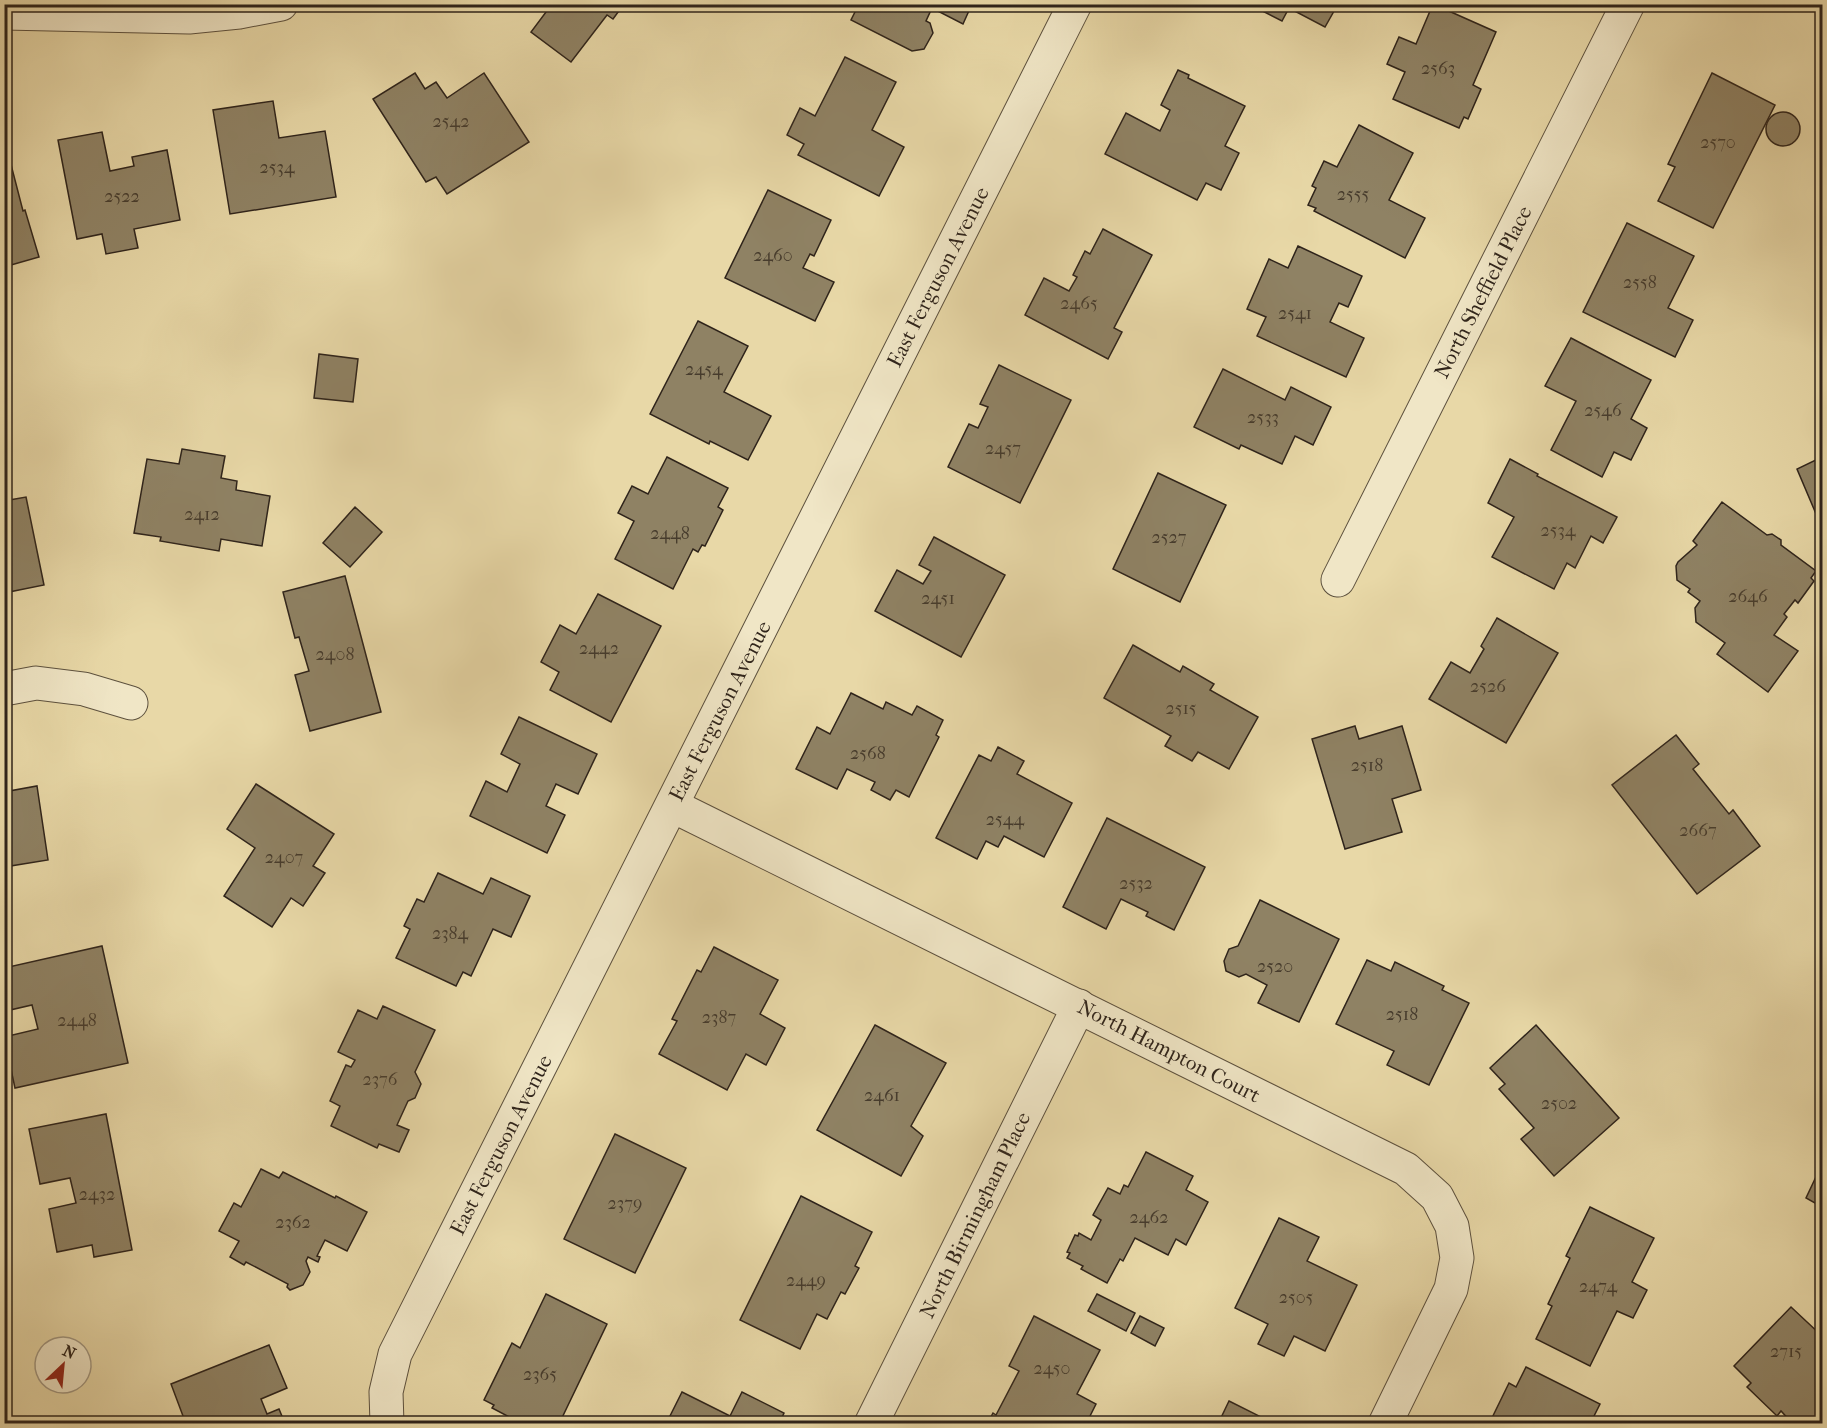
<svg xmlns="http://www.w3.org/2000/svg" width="1827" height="1428" font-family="'IM FELL French Canon',serif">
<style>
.building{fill:#8f8264;stroke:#2f241b;stroke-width:1.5}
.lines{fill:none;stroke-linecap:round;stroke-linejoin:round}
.street-casing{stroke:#5d513e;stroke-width:35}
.street{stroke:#f0e6c6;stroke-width:33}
.labels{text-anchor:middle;stroke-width:5;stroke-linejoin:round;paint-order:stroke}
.number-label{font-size:18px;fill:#473c2d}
.street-label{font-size:21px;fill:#2f241b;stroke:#f0e6c6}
</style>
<rect width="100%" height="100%" fill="#e8d8a7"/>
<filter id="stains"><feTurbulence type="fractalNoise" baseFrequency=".00333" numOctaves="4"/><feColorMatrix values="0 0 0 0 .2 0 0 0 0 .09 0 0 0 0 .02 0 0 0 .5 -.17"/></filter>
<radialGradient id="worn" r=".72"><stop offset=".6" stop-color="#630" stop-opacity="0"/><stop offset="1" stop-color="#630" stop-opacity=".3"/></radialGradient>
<!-- building -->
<g class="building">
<polygon points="552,4 624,4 613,19 607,15 571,62 531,32"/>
<polygon points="859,4 972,4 963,24 932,8 926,21 930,23 933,33 924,49 912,51 851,20"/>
<polygon points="1249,4 1338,4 1325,27 1289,8 1282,21"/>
<polygon points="1433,4 1496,32 1473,85 1481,89 1468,119 1464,117 1459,128 1393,99 1405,72 1387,64 1399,37 1416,44"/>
<polygon points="845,57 896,82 872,130 904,147 879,196 798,155 804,144 787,135 800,108 815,116"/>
<polygon points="1178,70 1189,75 1188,78 1245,106 1225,146 1239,153 1221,190 1206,183 1197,200 1105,154 1126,113 1160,131 1170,110 1161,105"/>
<polygon points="415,73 425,89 436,82 447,98 484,73 529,142 447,194 436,177 426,182 373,99"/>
<polygon points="1712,73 1775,105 1713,228 1658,201 1675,167 1668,164"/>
<polygon points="273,101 279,138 325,131 336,197 230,214 213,110"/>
<circle cx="1783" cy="129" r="17"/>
<polygon points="1359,125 1413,153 1389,200 1425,218 1405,258 1314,211 1316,208 1308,205 1316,188 1312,186 1324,161 1337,167"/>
<polygon points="102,132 110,171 134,166 132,157 167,150 180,220 134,229 138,248 106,254 102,234 77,239 58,140"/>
<polygon points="8,153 23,211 25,210 39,257 4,267 4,154"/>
<polygon points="768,190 831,220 814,256 810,254 803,268 834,282 815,321 725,278"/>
<polygon points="1627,223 1694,256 1668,308 1693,320 1675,357 1583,312"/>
<polygon points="1103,229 1152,255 1114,328 1122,332 1108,359 1025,315 1044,278 1069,291 1077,277 1073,275 1085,251 1090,254"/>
<polygon points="1298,246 1362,276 1348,307 1339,303 1330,322 1364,338 1346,377 1257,336 1266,317 1247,309 1269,259 1288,268"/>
<polygon points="698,321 748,346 724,392 771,416 748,460 710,441 709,444 650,414"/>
<polygon points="1571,338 1651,380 1631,419 1647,428 1631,460 1614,452 1602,477 1551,450 1576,401 1545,386"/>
<polygon points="319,354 358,359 353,402 314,398"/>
<polygon points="999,365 1071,400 1020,503 948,467 969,424 978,428 988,407 980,404"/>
<polygon points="1223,369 1285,400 1291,387 1331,407 1313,445 1295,436 1282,464 1241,445 1239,449 1194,427"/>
<polygon points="182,449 225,456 221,478 237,481 236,490 270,496 262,546 221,539 219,551 160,541 161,537 134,533 147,459 179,464"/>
<polygon points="1822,451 1822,528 1797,469 1818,459"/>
<polygon points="667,457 728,488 718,507 723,510 705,546 702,545 698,552 693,549 673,589 615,559 634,521 618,513 632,486 648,494"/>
<polygon points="1510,459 1538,474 1537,476 1617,517 1603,543 1591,536 1575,568 1567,563 1554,589 1492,557 1514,517 1488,503"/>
<polygon points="1158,473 1226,505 1180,602 1113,569"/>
<polygon points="26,497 44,585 4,593 4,501"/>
<polygon points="1722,502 1767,535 1772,534 1781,540 1781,545 1816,571 1811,578 1814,581 1798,603 1795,600 1784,614 1787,617 1774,635 1798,651 1768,692 1717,654 1725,643 1696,622 1695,608 1700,601 1688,592 1690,589 1677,580 1676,566 1678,562 1697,545 1693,541"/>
<polygon points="355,507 382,532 350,567 323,543"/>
<polygon points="934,537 1005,575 961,657 875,611 897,570 923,584 931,571 919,565"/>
<polygon points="345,576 381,712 310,731 295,675 309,671 299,637 295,638 283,592"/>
<polygon points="598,594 661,626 611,722 550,690 559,672 541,662 560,625 576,634"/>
<polygon points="1497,618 1558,653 1506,743 1429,699 1451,662 1470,673 1484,649 1481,646"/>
<polygon points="1133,645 1180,672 1183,666 1214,684 1210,690 1258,717 1229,769 1198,752 1192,761 1165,746 1171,736 1104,698"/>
<polygon points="851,693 883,709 886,702 912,715 917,706 943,720 936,735 939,737 909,797 896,790 890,800 871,790 875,782 847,769 837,789 796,769 817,727 830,734"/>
<polygon points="519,717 597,754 578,794 556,784 546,806 565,815 547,853 470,816 486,781 507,792 520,764 501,754"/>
<polygon points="1355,726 1359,739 1402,726 1421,790 1392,799 1402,832 1345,849 1312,739"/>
<polygon points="1676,735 1699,764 1693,769 1729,814 1733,810 1760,846 1697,894 1612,785"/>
<polygon points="998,747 1024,761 1017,774 1072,803 1044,857 1004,836 998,847 986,841 977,859 936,838 979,755 991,761"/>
<polygon points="256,784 334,834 313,866 325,873 303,906 291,898 272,927 224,896 255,848 227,829"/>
<polygon points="37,786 48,860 4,867 4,792"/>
<polygon points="1107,818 1205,867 1174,930 1146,916 1148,912 1121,899 1106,929 1063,907"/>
<polygon points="4,868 10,903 4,904"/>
<polygon points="438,873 483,894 491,878 530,896 511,937 493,929 471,976 463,972 456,986 396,958 410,929 404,926 417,899 424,902"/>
<polygon points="1260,900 1339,939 1299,1022 1258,1003 1267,985 1246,974 1239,977 1226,971 1224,961 1229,949 1238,946"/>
<polygon points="102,946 128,1063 15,1088 4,1037 38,1029 32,1005 10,1010 4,987 4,968"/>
<polygon points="714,947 778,980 760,1014 785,1028 766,1065 746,1054 727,1090 659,1054 677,1021 672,1019 697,970 701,972"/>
<polygon points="1367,960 1391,971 1395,962 1444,986 1442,990 1469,1003 1429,1085 1387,1065 1394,1051 1336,1024"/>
<polygon points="383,1006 435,1030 415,1072 421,1084 415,1098 408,1101 397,1125 409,1130 399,1152 379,1144 377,1148 331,1126 340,1106 330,1101 346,1065 351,1067 355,1060 338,1052 358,1010 377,1019"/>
<polygon points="875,1025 946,1063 911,1126 923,1136 901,1176 817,1130"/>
<polygon points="1536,1025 1619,1118 1554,1176 1521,1139 1534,1128 1499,1089 1505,1084 1490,1068"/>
<polygon points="106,1114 132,1250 94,1257 92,1245 57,1252 49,1209 76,1203 70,1178 40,1184 29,1129"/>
<polygon points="615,1134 686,1168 635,1273 564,1239"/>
<polygon points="1146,1152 1193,1176 1186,1190 1208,1202 1186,1245 1176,1239 1168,1255 1135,1238 1123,1261 1120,1259 1107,1283 1081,1269 1083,1266 1067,1258 1070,1253 1067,1252 1075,1235 1078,1236 1079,1233 1091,1240 1101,1220 1093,1215 1108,1188 1120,1194 1124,1185 1128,1187"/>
<polygon points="1822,1164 1822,1207 1806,1198"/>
<polygon points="261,1169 279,1178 283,1172 335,1198 336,1196 367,1212 347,1251 325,1240 317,1256 320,1257 318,1262 308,1257 306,1261 310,1272 303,1285 290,1290 287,1287 288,1284 246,1262 244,1265 230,1257 239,1241 219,1231 234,1203 241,1207"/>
<polygon points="801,1196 872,1232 855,1266 859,1268 845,1294 841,1292 827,1319 817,1314 800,1349 740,1320"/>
<polygon points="1590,1207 1654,1238 1632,1282 1647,1290 1633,1318 1617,1311 1590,1366 1536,1339 1552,1306 1548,1304 1570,1258 1566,1256"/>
<polygon points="1279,1218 1319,1237 1307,1261 1357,1285 1325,1351 1294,1336 1284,1356 1258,1344 1268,1324 1235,1308"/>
<polygon points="546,1294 607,1324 559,1424 523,1424 492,1408 494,1405 484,1400 512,1343 520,1348"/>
<polygon points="1097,1294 1135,1313 1126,1331 1088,1311"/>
<polygon points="1791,1307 1822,1336 1822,1424 1793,1424 1781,1411 1777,1416 1747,1387 1751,1383 1734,1366"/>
<polygon points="1034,1316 1100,1350 1077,1394 1096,1404 1086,1424 1075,1424 1067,1420 1065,1424 987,1424 993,1413 996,1415 1019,1371 1009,1366"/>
<polygon points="1140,1316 1164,1328 1155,1346 1131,1333"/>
<polygon points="269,1345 287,1388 261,1399 267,1414 279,1409 284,1421 290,1418 292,1424 186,1424 171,1384"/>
<polygon points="1526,1367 1600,1404 1590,1424 1489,1424 1509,1383 1516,1387"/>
<polygon points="682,1392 730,1416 742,1392 784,1413 779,1424 666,1424"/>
<polygon points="1229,1401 1275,1424 1218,1424"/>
</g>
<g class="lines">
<!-- street casing -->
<g class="street-casing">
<g id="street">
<polyline points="4,13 189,17 239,12 281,4"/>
<polyline points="1338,580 1628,4"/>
<polyline points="4,689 36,683 84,689 131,703"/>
<polyline points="673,806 1406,1169 1437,1197 1452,1226 1457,1258 1451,1289 1385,1424"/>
<polyline points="387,1424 386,1392 395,1354 1075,4"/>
<polyline points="871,1424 1079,1006"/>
</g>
</g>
<!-- street -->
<use href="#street" class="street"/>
</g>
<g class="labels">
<!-- number labels -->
<g class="number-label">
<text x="1438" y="74">2563</text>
<text x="451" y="127">2542</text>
<text x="1718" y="148">2570</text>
<text x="277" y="173">2534</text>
<text x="1353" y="200">2555</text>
<text x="122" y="202">2522</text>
<text x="773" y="261">2460</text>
<text x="1640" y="288">2558</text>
<text x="1079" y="309">2465</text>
<text x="1295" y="319">2541</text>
<text x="704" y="375">2454</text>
<text x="1603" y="416">2546</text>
<text x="1263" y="423">2533</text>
<text x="1003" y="454">2457</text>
<text x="202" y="520">2412</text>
<text x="1558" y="536">2534</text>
<text x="670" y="539">2448</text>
<text x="1169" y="543">2527</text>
<text x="1748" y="602">2646</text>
<text x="938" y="604">2451</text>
<text x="599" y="654">2442</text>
<text x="335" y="660">2408</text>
<text x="1488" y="692">2526</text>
<text x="1181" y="714">2515</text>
<text x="868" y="759">2568</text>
<text x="1367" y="771">2518</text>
<text x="1005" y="825">2544</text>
<text x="1698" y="836">2667</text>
<text x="284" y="863">2407</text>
<text x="1136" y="889">2532</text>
<text x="450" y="939">2384</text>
<text x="1275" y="972">2520</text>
<text x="1402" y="1020">2518</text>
<text x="719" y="1023">2387</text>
<text x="77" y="1026">2448</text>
<text x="380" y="1085">2376</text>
<text x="882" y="1101">2461</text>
<text x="1559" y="1109">2502</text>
<text x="97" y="1200">2432</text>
<text x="625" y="1209">2379</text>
<text x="1149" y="1223">2462</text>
<text x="293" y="1228">2362</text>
<text x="806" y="1286">2449</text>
<text x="1598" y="1292">2474</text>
<text x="1296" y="1303">2505</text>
<text x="1786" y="1357">2715</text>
<text x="1052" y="1374">2450</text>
<text x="540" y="1380">2365</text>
</g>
<!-- street labels -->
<g class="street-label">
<text transform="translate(938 277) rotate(-63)" y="7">East Ferguson Avenue</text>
<text transform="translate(1483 292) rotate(-63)" y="7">North Sheffield Place</text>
<text transform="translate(720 711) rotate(-63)" y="7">East Ferguson Avenue</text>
<text transform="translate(1169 1051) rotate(27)" y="7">North Hampton Court</text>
<text transform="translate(501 1145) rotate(-63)" y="7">East Ferguson Avenue</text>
<text transform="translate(975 1215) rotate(-64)" y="7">North Birmingham Place</text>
</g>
</g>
<!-- margin -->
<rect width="1827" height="1428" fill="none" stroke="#e8d8a7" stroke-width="24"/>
<rect x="6" y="6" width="1815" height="1416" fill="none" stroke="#2f241b" stroke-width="3"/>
<rect x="12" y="12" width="1803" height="1404" fill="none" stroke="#2f241b" stroke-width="1.5"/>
<!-- north arrow -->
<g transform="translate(63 1365) rotate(26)"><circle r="28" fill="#f0e6c6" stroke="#a39882" stroke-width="1.5"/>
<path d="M0-4.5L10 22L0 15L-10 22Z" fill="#8f2418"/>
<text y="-9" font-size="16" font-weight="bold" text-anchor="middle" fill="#2f241b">N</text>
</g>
<rect width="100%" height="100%" filter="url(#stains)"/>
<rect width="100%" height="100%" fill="url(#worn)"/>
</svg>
